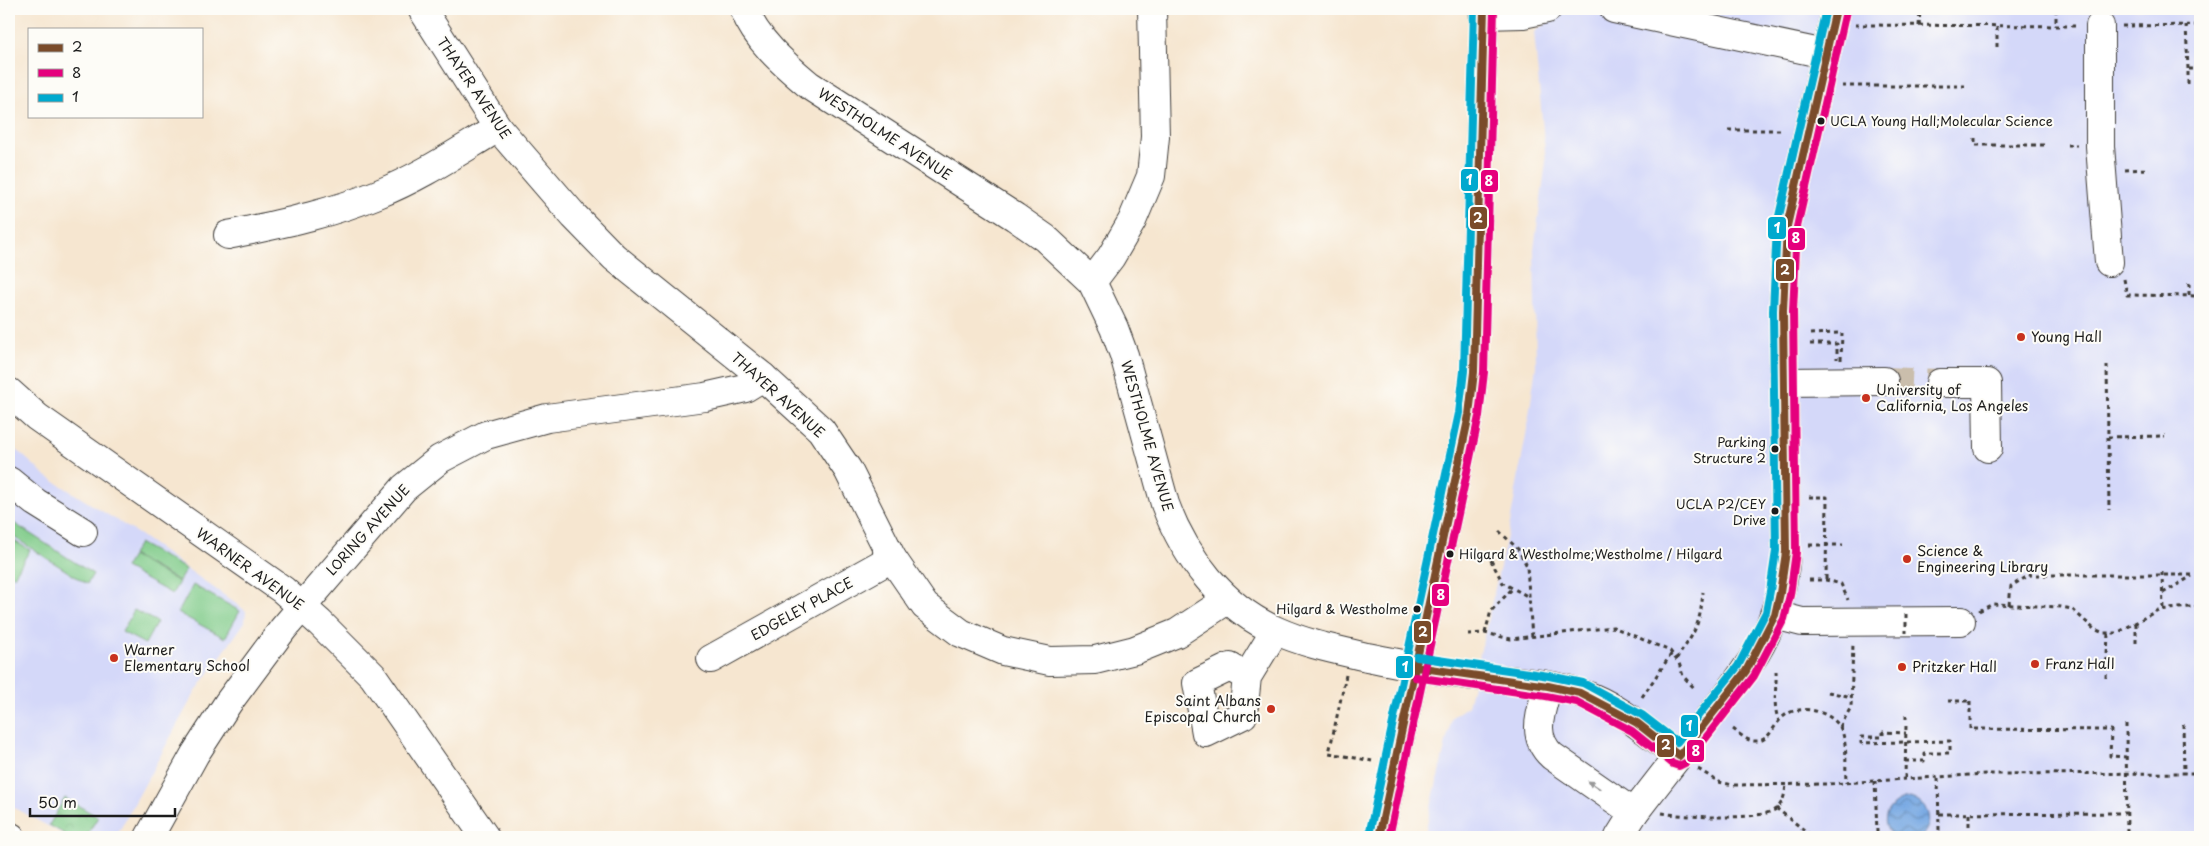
<svg xmlns="http://www.w3.org/2000/svg" width="2209" height="846" font-family="'Playpen Sans',sans-serif">
<style>
.built{fill:#d4d8f9}
.park{fill:url(#park-crowns);stroke:#4e7452}
.garden{fill:#7fcb89;stroke:#4e7452}
.water{fill:url(#water-waves);stroke:#4a6280}
.lines{fill:none;stroke-linecap:round;stroke-linejoin:round}
.minor-tunnel{stroke:#cabeac;stroke-width:28;stroke-dasharray:28 14;stroke-linecap:butt}
.minor-casing{stroke:#3d3a37;stroke-width:30}
.path{stroke:#3d3a37;stroke-width:3;stroke-dasharray:4 4;stroke-linecap:butt}
.minor{stroke:#fff;stroke-width:28}
.path-bridge{stroke:#3d3a37;stroke-width:3;stroke-dasharray:4 4;stroke-linecap:butt}
.bus-1-casing{stroke:#fdfcf7;stroke-width:11}
.bus-2-casing{stroke:#fdfcf7;stroke-width:11}
.bus-3-casing{stroke:#fdfcf7;stroke-width:11}
.bus-1{stroke:#7a4b2a;stroke-width:8}
.bus-2{stroke:#e5007d;stroke-width:8}
.bus-3{stroke:#00a9ce;stroke-width:8}
.oneway{fill:#999}
.bus-dot{fill:#1c1c1c;stroke:#fdfcf7;stroke-width:2}
.poi-dot{fill:#c8321e;stroke:#fdfcf7;stroke-width:2}
.labels{text-anchor:middle;stroke-width:4;stroke-linejoin:round;paint-order:stroke}
.bus-label{font-size:13px;fill:#1c1c1c;stroke:#fdfcf7;text-anchor:end}
.street-label{font-size:14px;fill:#1c1c1c;stroke:#fdfcf7}
.poi-label{font-size:14px;fill:#1c1c1c;stroke:#fdfcf7;text-anchor:start}
.line-badge{stroke:#fdfcf7;stroke-width:2}
.badge-label{font-size:14px;text-anchor:middle;font-weight:bold;fill:#fff}
</style>
<defs>
<pattern id="park-crowns" width="20" height="18" patternUnits="userSpaceOnUse" patternTransform="scale(1.25)"><rect width="20" height="18" fill="#7fcb89"/><path d="M2 6a3 3 0 1 1 6 0M12 15a3 3 0 1 1 6 0" fill="none" stroke="#6dae76"/></pattern>
<pattern id="water-waves" width="16" height="10" patternUnits="userSpaceOnUse" patternTransform="scale(1.25)"><rect width="16" height="10" fill="#78a9e3"/><path d="M0 5q4-4 8 0t8 0" fill="none" stroke="#6289b7"/></pattern>
</defs>
<rect width="100%" height="100%" fill="#fdfcf7"/>
<filter id="ink" filterUnits="userSpaceOnUse"><feTurbulence type="fractalNoise" baseFrequency=".02" numOctaves="2"/><feDisplacementMap in="SourceGraphic" scale="10" xChannelSelector="R" yChannelSelector="G"/><feConvolveMatrix kernelMatrix="1 2 1 2 8 2 1 2 1" color-interpolation-filters="sRGB"/></filter>
<filter id="wash" filterUnits="userSpaceOnUse"><feTurbulence type="fractalNoise" baseFrequency=".0096" numOctaves="4" result="noise"/><feDisplacementMap in="SourceGraphic" scale="20" xChannelSelector="R" yChannelSelector="G"/><feGaussianBlur stdDeviation="1.12" result="paint"/><feColorMatrix in="noise" values="0 0 0 0 0 0 0 0 0 0 0 0 0 0 0 0 0 1.4 0 .05"/><feComposite in="paint" operator="in"/></filter>
<g filter="url(#wash)">
<rect width="100%" height="100%" fill="#f6e6d0"/>
<!-- built -->
<g class="built">
<polygon points="1546,9 2200,9 2200,837 1424,837 1452,717 1468,706 1510,523 1527,429 1536,366 1534,249 1546,162 1534,32 1547,23"/>
<polygon points="9,443 46,476 140,535 246,611 245,622 194,694 116,837 68,837 9,805"/>
</g>
<!-- park -->
<polygon class="park" points="65,798 98,817 86,837 70,837 49,825"/>
<!-- garden -->
<g class="garden">
<polygon points="9,520 93,574 87,584 9,534"/>
<polygon points="9,538 30,550 14,576 9,573"/>
<polygon points="139,543 186,569 179,581 132,555"/>
<polygon points="132,556 179,582 172,594 125,568"/>
<polygon points="193,585 240,611 225,638 178,613"/>
<polygon points="134,610 157,622 145,644 122,632"/>
</g>
<!-- water -->
<path class="water" d="M1910,798C1929,804 1935,822 1921,837H1893C1877,821 1888,800 1910,798Z"/>
</g>
<g filter="url(#ink)">
<g class="lines">
<!-- minor-tunnel -->
<polyline class="minor-tunnel" points="1884,381 1940,383"/>
<!-- minor casing -->
<g class="minor-casing">
<g id="minor">
<polyline points="422,9 498,128 574,216 614,257 763,377 821,430 848,470 892,558 925,606 961,633 1003,651 1050,661 1095,660 1135,650 1177,633 1227,600"/>
<path d="M744,9C756,40 784,64 809,85L1015,217L1045,238L1092,282L1114,328L1124,355L1165,504C1185,557 1223,608 1277,631C1306,644 1337,650 1367,657C1403,664 1439,672 1475,676C1510,681 1547,682 1580,693C1618,705 1648,733 1679,756"/>
<polyline points="1614,9 1825,54"/>
<polyline points="1483,15 1523,14 1547,9"/>
<polyline points="2100,26 2100,146 2109,262"/>
<path d="M228,235C279,224 330,214 378,194C421,177 459,151 498,128"/>
<polyline points="1092,282 1111,257 1132,221 1151,176 1155,137 1152,9"/>
<polyline points="1784,382 1884,381"/>
<polyline points="1940,383 1987,383 1988,448"/>
<polyline points="9,392 37,417 283,590 320,623 373,676 485,837"/>
<polyline points="9,481 35,502 83,532"/>
<polyline points="1775,615 1802,622 1961,621"/>
<polyline points="711,659 892,558"/>
<polyline points="1247,677 1243,715 1206,733 1197,683 1230,667 1247,677 1275,631"/>
<path d="M1548,686C1541,712 1530,736 1552,756L1634,813"/>
<polyline points="9,836 11,837"/>
<polyline points="149,837 195,754 228,703 283,629 404,488 440,459 486,435 547,418 705,397 745,388 763,377"/>
<polyline points="1379,837 1469,415 1474,372 1484,9"/>
<path d="M1619,837L1634,813C1657,783 1679,755 1702,726C1748,669 1782,629 1786,552L1783,311L1787,226L1836,9"/>
</g>
</g>
<!-- path -->
<g class="path">
<polyline points="2056,9 2056,26"/>
<polyline points="1855,25 2078,26"/>
<polyline points="2186,25 2188,69"/>
<polyline points="1919,26 1920,9"/>
<polyline points="2122,26 2200,25"/>
<polyline points="1997,27 1997,50"/>
<polyline points="2188,84 2188,69 2200,69"/>
<polyline points="1842,86 1965,86"/>
<polyline points="1728,130 1783,130"/>
<polyline points="1975,138 1975,145 2045,145"/>
<polyline points="2067,145 2077,145"/>
<polyline points="2198,164 2200,164"/>
<polyline points="2125,170 2149,169"/>
<polyline points="2124,279 2127,295 2200,296"/>
<polyline points="2189,283 2189,296"/>
<polyline points="1810,334 1841,333"/>
<polyline points="1810,344 1837,344 1837,359"/>
<polyline points="1841,360 1842,333"/>
<polyline points="2107,365 2109,510"/>
<polyline points="2108,437 2165,436"/>
<polyline points="1809,497 1827,497 1826,580"/>
<polyline points="1499,531 1518,549 1527,566 1532,638"/>
<polyline points="1809,545 1843,545"/>
<polyline points="1487,553 1503,583 1529,597"/>
<polyline points="2162,572 2163,610"/>
<polyline points="2030,573 2030,575 2200,575 2200,606"/>
<polyline points="1809,580 1826,580 1841,584 1848,600"/>
<polyline points="2163,593 2192,576"/>
<polyline points="2009,605 2011,586 2030,575"/>
<polyline points="1979,611 1993,604 2061,607 2072,609 2094,629 2104,633 2117,633 2158,610 2200,606 2200,621"/>
<polyline points="2136,623 2136,643"/>
<polyline points="1485,633 1491,611 1513,588"/>
<polyline points="1468,634 1485,633 1511,639 1613,627 1670,651 1679,663 1683,676 1696,690"/>
<path d="M1676,659C1695,633 1700,625 1703,592"/>
<path d="M1776,671C1777,688 1772,705 1779,721"/>
<polyline points="1346,675 1329,753 1372,761"/>
<polyline points="2106,678 2108,633"/>
<polyline points="1828,692 1852,697"/>
<polyline points="1642,697 1672,653"/>
<polyline points="1948,701 1970,701"/>
<polyline points="1970,701 1970,729 2111,730 2110,756 2126,757"/>
<polyline points="1906,715 1906,720"/>
<polyline points="2126,724 2127,837"/>
<polyline points="2183,724 2184,773"/>
<polyline points="1840,727 1851,707 1853,643"/>
<path d="M1733,729C1740,734 1747,742 1757,741C1770,741 1774,723 1784,716C1800,703 1832,711 1841,729C1848,744 1845,766 1846,783"/>
<polyline points="1905,761 1924,761 1924,753 1950,753 1950,741 1861,743 1861,737 1883,737 1883,732 1906,733"/>
<polyline points="1698,769 1719,782 1733,785 1828,784 1987,774 2200,773"/>
<polyline points="1905,778 1906,724"/>
<polyline points="1875,781 1877,832 1880,837"/>
<polyline points="1776,808 1808,833 1809,837"/>
<path d="M1662,813C1685,817 1748,820 1770,812C1782,808 1785,796 1786,784"/>
<polyline points="1939,814 2127,813"/>
<polyline points="1969,814 1969,837"/>
<polyline points="1935,837 1939,830 1938,778"/>
</g>
<!-- minor -->
<use href="#minor" class="minor"/>
<!-- path-bridge -->
<polyline class="path-bridge" points="1906,614 1906,633"/>
<!-- bus-1 casing -->
<g class="bus-1-casing">
<g id="bus-1">
<polyline points="1416,667 1548,686 1580,693 1637,723 1679,756 1746,671 1775,615 1780,593 1786,552 1783,311 1787,226 1836,9"/>
<polyline points="1379,837 1469,415 1474,372 1484,9"/>
</g>
</g>
<!-- bus-2 casing -->
<g class="bus-2-casing">
<g id="bus-2">
<polyline points="1415,677 1546,696 1577,702 1632,731 1673,764 1679,766 1687,762 1754,676 1784,619 1790,595 1796,552 1793,311 1797,227 1846,11"/>
<polyline points="1389,837 1479,416 1484,372 1494,9"/>
</g>
</g>
<!-- bus-3 casing -->
<g class="bus-3-casing">
<g id="bus-3">
<polyline points="1417,657 1549,676 1583,683 1642,715 1677,742 1738,666 1766,612 1770,591 1776,551 1773,311 1777,225 1826,9"/>
<polyline points="1369,835 1459,413 1464,371 1474,9"/>
</g>
</g>
<!-- bus-1 -->
<use href="#bus-1" class="bus-1"/>
<!-- bus-2 -->
<use href="#bus-2" class="bus-2"/>
<!-- bus-3 -->
<use href="#bus-3" class="bus-3"/>
</g>
<!-- one-way arrows -->
<defs><path id="oneway-solid" d="M-6-.8H1V-3.2L6.5 0L1 3.2V.8H-6Z" transform="scale(1.25)"/></defs>
<use class="oneway" href="#oneway-solid" transform="translate(1594 785) rotate(-146)"/>
</g>
<!-- markers -->
<g class="bus-dot">
<circle cx="1821" cy="121" r="4.5"/>
<circle cx="1775" cy="449" r="4.5"/>
<circle cx="1775" cy="511" r="4.5"/>
<circle cx="1450" cy="554" r="4.5"/>
<circle cx="1417" cy="609" r="4.5"/>
</g>
<g class="poi-dot">
<circle cx="2021" cy="337" r="5"/>
<circle cx="1866" cy="398" r="5"/>
<circle cx="1907" cy="559" r="5"/>
<circle cx="114" cy="658" r="5"/>
<circle cx="2035" cy="664" r="5"/>
<circle cx="1902" cy="667" r="5"/>
<circle cx="1271" cy="709" r="5"/>
</g>
<g class="labels">
<!-- bus labels -->
<g class="bus-label">
<text x="1830" y="126" text-anchor="start">UCLA Young Hall;Molecular Science</text>
<text x="1766" y="447">Parking<tspan x="1766" dy="16">Structure 2</tspan></text>
<text x="1766" y="509">UCLA P2/CEY<tspan x="1766" dy="16">Drive</tspan></text>
<text x="1459" y="559" text-anchor="start">Hilgard &amp; Westholme;Westholme / Hilgard</text>
<text x="1408" y="614">Hilgard &amp; Westholme</text>
</g>
<!-- street labels -->
<g class="street-label">
<text transform="translate(474 88) rotate(56)" y="5">THAYER AVENUE</text>
<text transform="translate(885 134) rotate(33)" y="5">WESTHOLME AVENUE</text>
<text transform="translate(778 395) rotate(42)" y="5">THAYER AVENUE</text>
<text transform="translate(1147 436) rotate(74)" y="5">WESTHOLME AVENUE</text>
<text transform="translate(368 530) rotate(-48)" y="5">LORING AVENUE</text>
<text transform="translate(250 569) rotate(36)" y="5">WARNER AVENUE</text>
<text transform="translate(802 609) rotate(-29)" y="5">EDGELEY PLACE</text>
</g>
<!-- poi labels -->
<g class="poi-label">
<text x="2031" y="342">Young Hall</text>
<text x="1876" y="395">University of<tspan x="1876" dy="16">California, Los Angeles</tspan></text>
<text x="1917" y="556">Science &amp;<tspan x="1917" dy="16">Engineering Library</tspan></text>
<text x="124" y="655">Warner<tspan x="124" dy="16">Elementary School</tspan></text>
<text x="2045" y="669">Franz Hall</text>
<text x="1912" y="672">Pritzker Hall</text>
<text x="1261" y="706" text-anchor="end">Saint Albans<tspan x="1261" dy="16">Episcopal Church</tspan></text>
</g>
</g>
<g class="line-badge">
<rect x="1460" y="168" width="19" height="24" rx="5" fill="#00a9ce"/>
<rect x="1480" y="169" width="19" height="24" rx="5" fill="#e5007d"/>
<rect x="1469" y="206" width="19" height="24" rx="5" fill="#7a4b2a"/>
<rect x="1767" y="216" width="20" height="24" rx="5" fill="#00a9ce"/>
<rect x="1787" y="227" width="19" height="24" rx="5" fill="#e5007d"/>
<rect x="1775" y="258" width="20" height="24" rx="5" fill="#7a4b2a"/>
<rect x="1431" y="583" width="19" height="24" rx="5" fill="#e5007d"/>
<rect x="1413" y="620" width="19" height="24" rx="5" fill="#7a4b2a"/>
<rect x="1395" y="655" width="19" height="24" rx="5" fill="#00a9ce"/>
<rect x="1680" y="714" width="19" height="24" rx="5" fill="#00a9ce"/>
<rect x="1656" y="734" width="19" height="24" rx="5" fill="#7a4b2a"/>
<rect x="1686" y="739" width="19" height="24" rx="5" fill="#e5007d"/>
</g>
<g class="badge-label">
<text x="1469" y="185">1</text>
<text x="1489" y="186">8</text>
<text x="1478" y="223">2</text>
<text x="1777" y="233">1</text>
<text x="1796" y="243">8</text>
<text x="1785" y="275">2</text>
<text x="1441" y="600">8</text>
<text x="1423" y="637">2</text>
<text x="1405" y="672">1</text>
<text x="1689" y="731">1</text>
<text x="1666" y="750">2</text>
<text x="1696" y="756">8</text>
</g>
<!-- margin -->
<rect width="2209" height="846" fill="none" stroke="#fdfcf7" stroke-width="30"/>
<!-- legend -->
<rect x="28" y="28" width="175" height="90" fill="#fdfcf7" stroke="#a3a29f"/>
<rect x="38" y="44" width="25" height="8" fill="#7a4b2a" stroke="#a3a29f"/>
<text x="72" y="52" font-size="15" fill="#1c1c1c">2</text>
<rect x="38" y="69" width="25" height="8" fill="#e5007d" stroke="#a3a29f"/>
<text x="72" y="78" font-size="15" fill="#1c1c1c">8</text>
<rect x="38" y="94" width="25" height="8" fill="#00a9ce" stroke="#a3a29f"/>
<text x="72" y="102" font-size="15" fill="#1c1c1c">1</text>
<!-- scale -->
<path d="M30 808v8h145v-8" fill="none" stroke="#1c1c1c" stroke-width="2.5"/>
<text x="38" y="808" font-size="15" fill="#1c1c1c" stroke="#fdfcf7" stroke-width="4" paint-order="stroke">50 m</text>
</svg>
